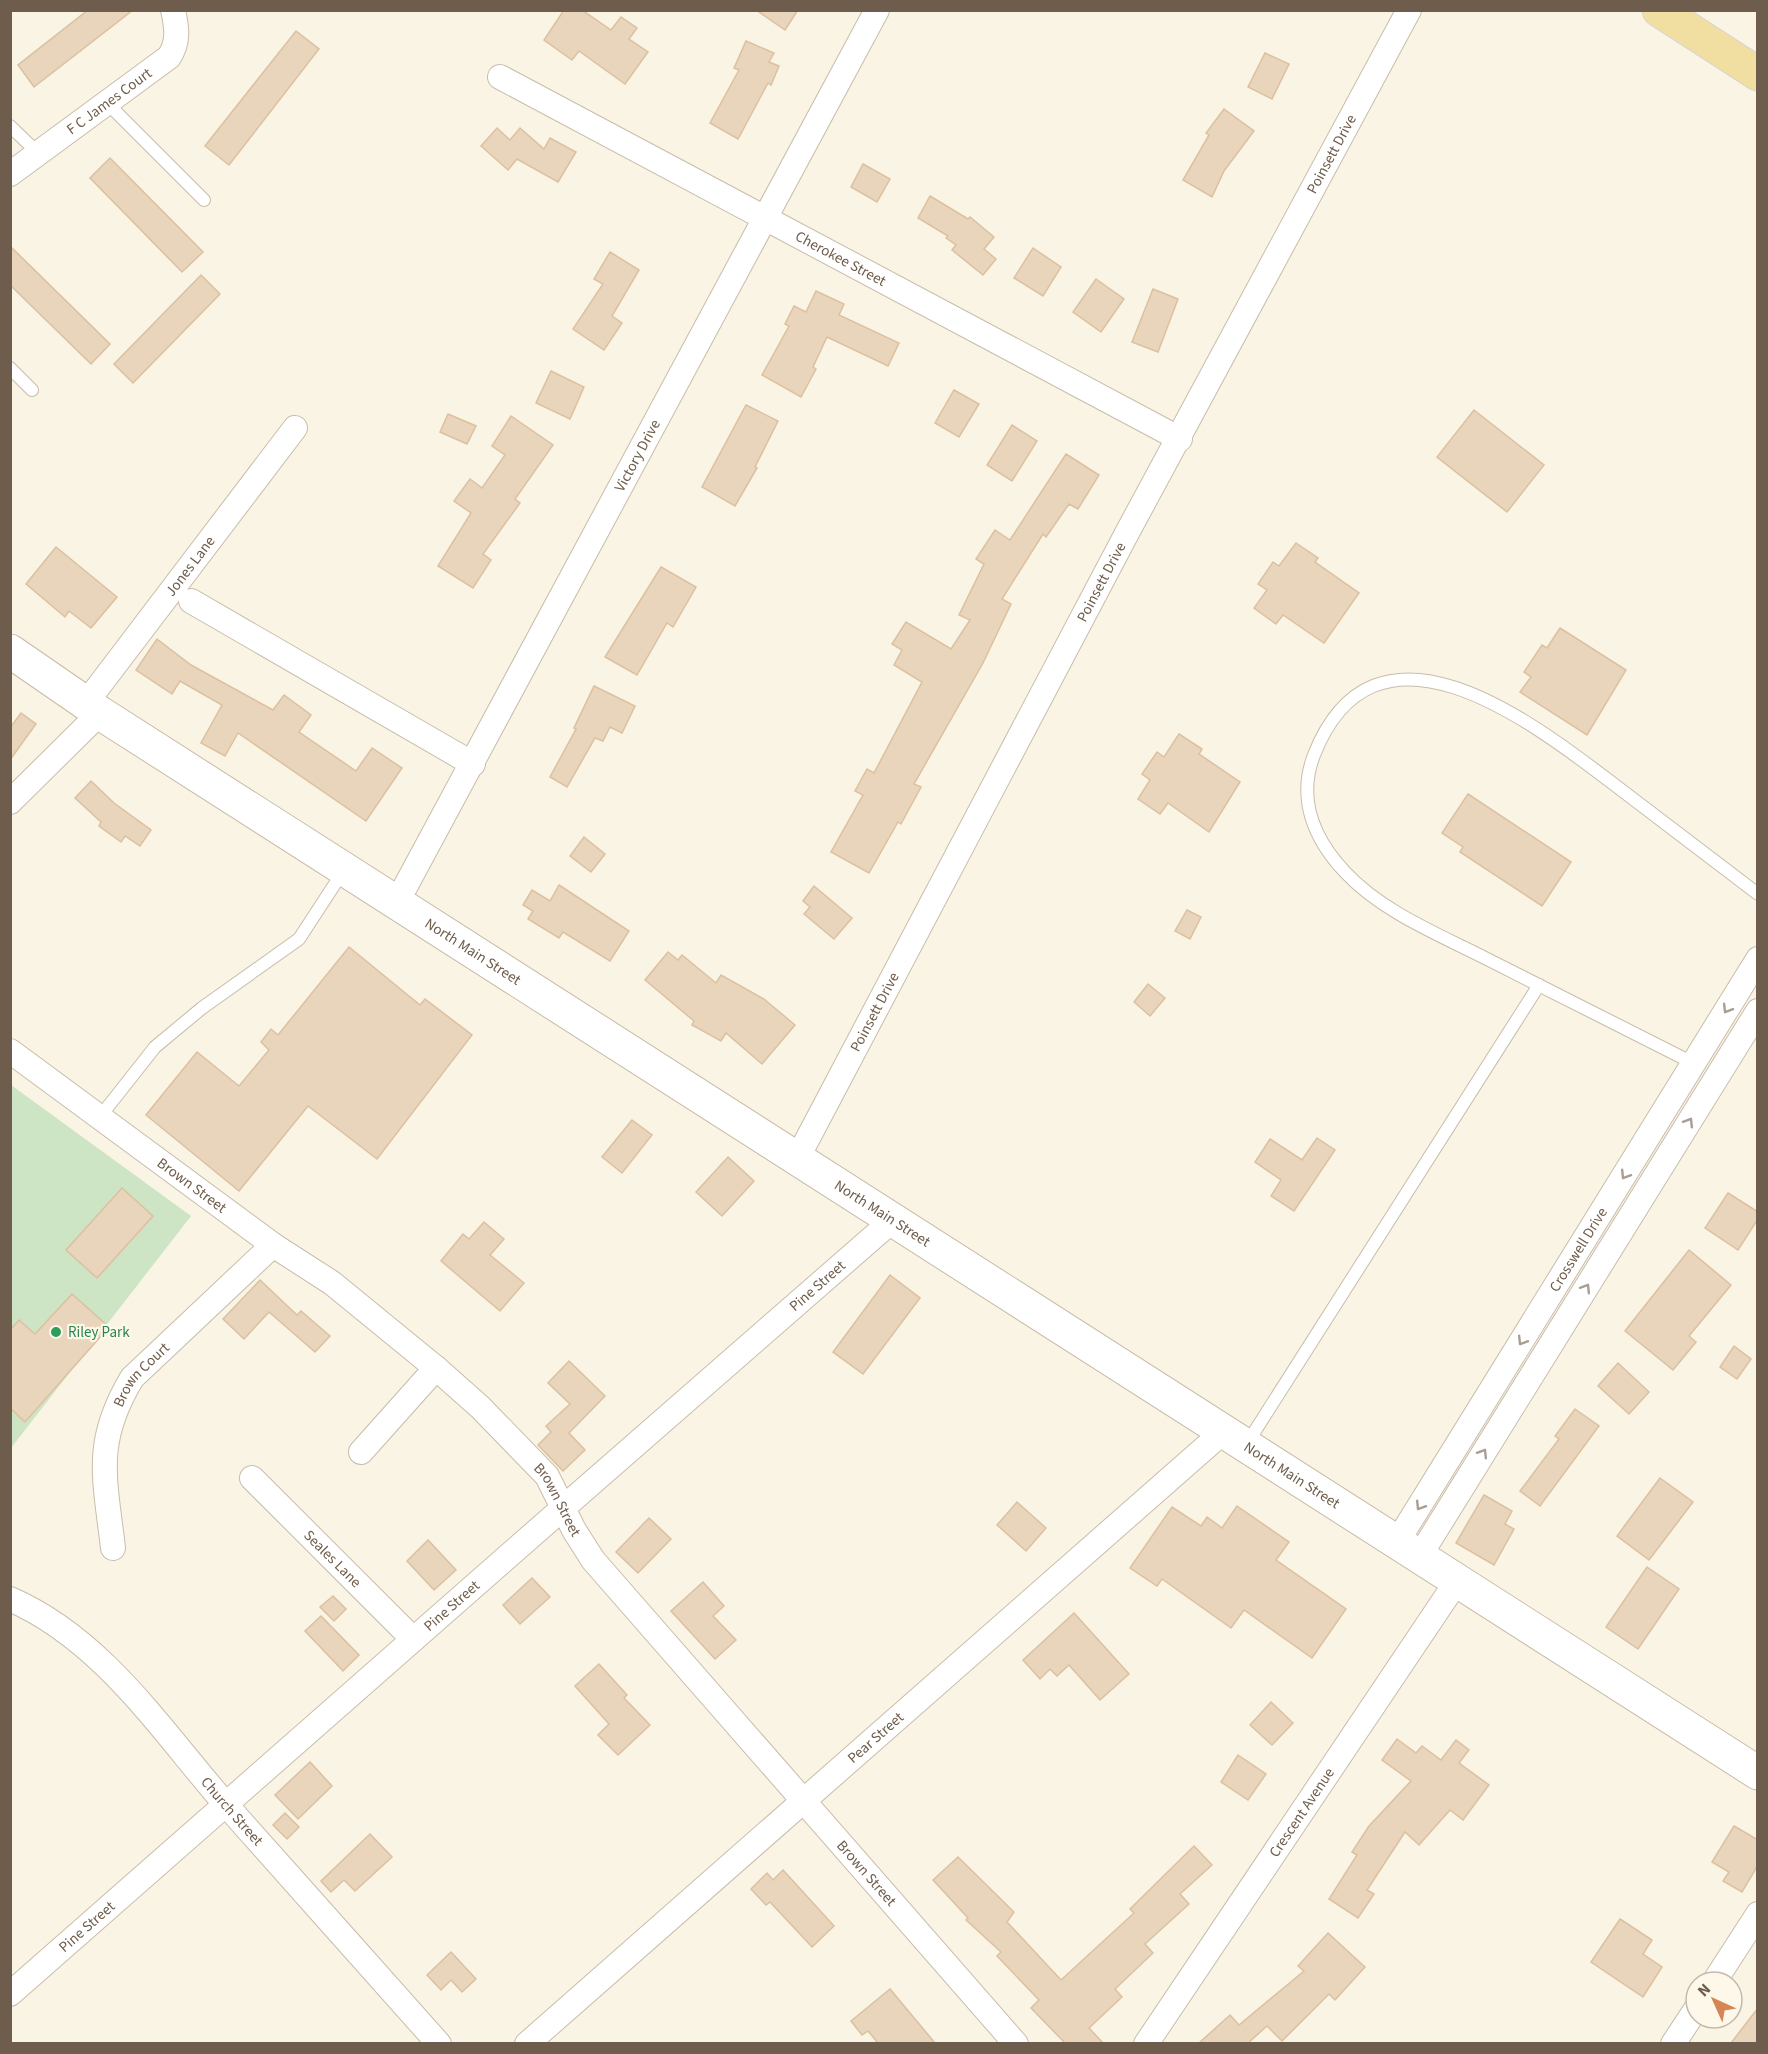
<svg xmlns="http://www.w3.org/2000/svg" width="1768" height="2054" font-family="'Source Sans 3',sans-serif">
<style>
.green{fill:#cde5c4}
.building{fill:#e9d5bc;stroke:#dcc0a0;stroke-width:1.5}
.lines{fill:none;stroke-linecap:round;stroke-linejoin:round}
.service-casing{stroke:#c9bcab;stroke-width:14}
.minor-casing{stroke:#c9bcab;stroke-width:26}
.secondary-casing{stroke:#c9bba7;stroke-width:35}
.primary-casing{stroke:#d9d5d0;stroke-width:35}
.service{stroke:#fff;stroke-width:12}
.minor{stroke:#fff;stroke-width:24}
.secondary{stroke:#fff;stroke-width:33}
.primary{stroke:#f1dfa2;stroke-width:33}
.oneway{stroke:#a89e94}
.leisure-dot{fill:#2e9e5b;stroke:#fdf8e9;stroke-width:2}
.labels{text-anchor:middle;stroke-width:4.5;stroke-linejoin:round;paint-order:stroke}
.street-label{font-size:15px;fill:#6e5d4c;stroke:#fdf8e9}
.leisure-label{font-size:15px;fill:#27864d;stroke:#fdf8e9;text-anchor:start}
</style>
<rect width="100%" height="100%" fill="#f9f4e3"/>
<!-- green -->
<polygon class="green" points="11,1085 191,1216 11,1448 10,1085"/>
<!-- building -->
<g class="building">
<polygon points="88,10 133,10 34,87 18,65"/>
<polygon points="564,10 582,10 611,30 621,17 637,28 629,39 648,52 625,84 579,51 572,60 544,40"/>
<polygon points="756,10 798,10 785,30"/>
<polygon points="296,31 319,49 229,165 205,146"/>
<polygon points="746,41 774,53 769,62 779,66 771,85 768,83 738,139 710,123 739,70 734,68"/>
<polygon points="1265,53 1289,64 1272,99 1248,87"/>
<polygon points="1224,109 1254,131 1224,171 1212,197 1183,180 1209,135 1206,133"/>
<polygon points="497,128 510,140 520,128 544,149 550,138 576,152 558,182 517,159 508,170 481,146"/>
<polygon points="110,158 203,252 182,272 90,178"/>
<polygon points="863,164 890,179 877,202 851,187"/>
<polygon points="930,196 968,219 970,217 994,237 984,249 996,259 983,275 952,250 956,245 946,238 948,236 918,218"/>
<polygon points="10,246 110,344 91,364 10,285"/>
<polygon points="1033,248 1061,267 1043,296 1014,278"/>
<polygon points="610,252 639,270 612,316 622,323 604,350 573,329 603,284 594,279"/>
<polygon points="201,275 220,294 133,383 114,364"/>
<polygon points="1096,279 1124,299 1101,332 1073,312"/>
<polygon points="1153,289 1178,299 1158,352 1132,342"/>
<polygon points="816,291 844,304 839,315 899,343 888,366 827,337 813,367 816,369 801,397 762,375 789,326 785,324 794,306 806,312"/>
<polygon points="551,371 584,387 570,419 536,403"/>
<polygon points="954,390 979,404 959,437 935,423"/>
<polygon points="746,405 778,421 755,467 757,468 735,506 702,487"/>
<polygon points="1474,410 1544,465 1507,512 1437,457"/>
<polygon points="448,414 476,426 467,444 440,432"/>
<polygon points="511,416 553,445 515,499 520,503 483,554 491,560 473,588 438,566 471,513 454,501 470,479 482,488 505,455 492,446"/>
<polygon points="1012,425 1037,441 1012,481 987,465"/>
<polygon points="1066,454 1099,475 1078,509 1069,504 1046,537 1043,534 1002,599 1011,604 983,663 914,784 921,787 901,824 898,822 869,873 831,852 863,795 855,791 867,769 874,773 922,682 894,665 902,650 892,644 906,622 951,649 970,620 959,615 984,564 976,559 995,530 1010,540"/>
<polygon points="1296,543 1318,558 1315,562 1359,593 1324,643 1283,615 1276,624 1254,608 1267,590 1258,584 1273,562 1279,566"/>
<polygon points="56,547 117,597 91,628 69,611 65,617 26,584"/>
<polygon points="661,567 696,587 673,627 667,623 637,675 605,657"/>
<polygon points="1560,628 1626,670 1587,735 1520,692 1531,677 1524,672 1542,645 1547,648"/>
<polygon points="157,639 191,665 273,710 284,695 311,715 299,732 356,771 372,748 402,768 366,821 238,733 225,756 201,743 222,705 180,681 172,694 136,670"/>
<polygon points="594,686 635,706 622,733 610,727 603,741 595,738 567,787 550,777 576,729 574,728"/>
<polygon points="21,713 36,724 10,760 10,728"/>
<polygon points="1179,734 1202,749 1199,754 1240,782 1209,832 1168,803 1160,814 1138,799 1150,780 1142,774 1157,752 1164,757"/>
<polygon points="91,781 114,803 151,830 140,846 125,836 121,842 99,826 101,822 75,798"/>
<polygon points="1468,794 1571,862 1542,906 1460,852 1463,847 1442,833"/>
<polygon points="584,837 605,854 591,872 570,856"/>
<polygon points="559,885 629,931 610,961 563,932 559,938 528,919 533,911 523,905 532,890 550,901"/>
<polygon points="814,886 852,918 834,939 804,914 810,907 803,901"/>
<polygon points="1187,910 1201,917 1190,939 1175,931"/>
<polygon points="349,947 420,1005 425,999 472,1035 377,1159 308,1106 239,1191 146,1115 197,1052 239,1086 269,1050 261,1042 271,1029 278,1035"/>
<polygon points="668,952 678,960 682,955 716,983 721,975 764,999 795,1025 762,1064 726,1033 721,1041 692,1025 694,1021 645,980"/>
<polygon points="1148,984 1165,998 1150,1016 1134,1002"/>
<polygon points="632,1120 652,1135 622,1173 602,1157"/>
<polygon points="1317,1138 1335,1150 1294,1211 1271,1196 1281,1180 1255,1162 1270,1139 1302,1160"/>
<polygon points="728,1157 754,1181 722,1216 696,1192"/>
<polygon points="122,1188 153,1216 97,1278 66,1250"/>
<polygon points="1728,1193 1758,1212 1758,1219 1738,1250 1705,1228"/>
<polygon points="484,1222 504,1239 490,1255 524,1283 500,1311 441,1261 463,1234 469,1239"/>
<polygon points="1689,1250 1731,1285 1689,1336 1696,1342 1673,1370 1625,1331"/>
<polygon points="890,1275 920,1298 863,1374 833,1352"/>
<polygon points="260,1280 297,1315 301,1311 330,1336 315,1352 269,1312 244,1339 223,1319"/>
<polygon points="72,1294 109,1327 25,1422 10,1408 10,1330 19,1320 35,1334"/>
<polygon points="1734,1346 1751,1359 1737,1379 1720,1367"/>
<polygon points="569,1361 605,1396 569,1433 585,1450 563,1471 538,1445 551,1432 546,1426 570,1404 548,1383"/>
<polygon points="1618,1363 1649,1392 1629,1414 1598,1386"/>
<polygon points="1575,1409 1599,1426 1540,1506 1520,1491 1559,1439 1555,1436"/>
<polygon points="1660,1478 1693,1502 1649,1560 1617,1536"/>
<polygon points="1484,1495 1512,1511 1505,1524 1514,1529 1494,1565 1456,1543"/>
<polygon points="1017,1502 1046,1528 1026,1551 997,1525"/>
<polygon points="1237,1506 1289,1542 1276,1560 1346,1609 1312,1658 1244,1610 1231,1628 1162,1579 1157,1586 1130,1568 1172,1507 1201,1526 1207,1517 1222,1528"/>
<polygon points="649,1518 671,1539 638,1573 616,1552"/>
<polygon points="428,1540 456,1570 434,1590 407,1561"/>
<polygon points="1647,1567 1679,1589 1638,1649 1606,1627"/>
<polygon points="532,1578 550,1597 520,1624 503,1605"/>
<polygon points="703,1582 724,1606 713,1616 736,1640 715,1659 671,1611"/>
<polygon points="333,1596 346,1609 334,1621 320,1607"/>
<polygon points="1074,1613 1129,1674 1100,1700 1069,1665 1057,1676 1050,1669 1040,1679 1023,1660"/>
<polygon points="321,1616 359,1655 343,1671 305,1631"/>
<polygon points="599,1664 627,1695 624,1698 650,1725 618,1755 598,1735 609,1724 575,1686"/>
<polygon points="1271,1702 1293,1723 1272,1745 1250,1725"/>
<polygon points="1397,1739 1416,1753 1422,1746 1441,1760 1456,1740 1469,1750 1459,1763 1489,1785 1463,1820 1450,1810 1419,1845 1405,1832 1367,1890 1374,1894 1358,1918 1329,1899 1357,1855 1352,1852 1369,1826 1411,1781 1382,1760"/>
<polygon points="1238,1755 1266,1774 1248,1800 1221,1782"/>
<polygon points="310,1762 332,1786 298,1819 275,1795"/>
<polygon points="285,1813 299,1827 287,1839 273,1825"/>
<polygon points="1734,1826 1758,1840 1758,1865 1742,1892 1723,1881 1729,1872 1712,1862"/>
<polygon points="370,1834 392,1857 355,1891 344,1880 331,1892 321,1881"/>
<polygon points="1194,1846 1212,1865 1180,1894 1189,1904 1145,1944 1153,1953 1115,1989 1122,1997 1089,2028 1103,2043 1065,2043 1031,2008 1039,2000 997,1956 1001,1952 966,1920 968,1918 933,1880 958,1857 1014,1912 1007,1922 1061,1980 1134,1913 1130,1909"/>
<polygon points="783,1870 834,1926 812,1947 770,1902 766,1905 751,1889 767,1873 773,1880"/>
<polygon points="1620,1919 1652,1940 1643,1954 1662,1967 1643,1997 1591,1962"/>
<polygon points="1328,1933 1365,1967 1335,2000 1329,1994 1282,2041 1267,2026 1248,2043 1199,2043 1230,2015 1239,2025 1304,1971 1298,1966"/>
<polygon points="451,1952 476,1979 462,1992 451,1980 441,1990 427,1975"/>
<polygon points="890,1989 935,2043 878,2043 868,2031 862,2035 851,2021"/>
<polygon points="1758,2008 1758,2043 1731,2043"/>
</g>
<g class="lines">
<!-- service casing -->
<g class="service-casing">
<g id="service">
<polyline points="107,103 204,200"/>
<polyline points="10,126 39,154"/>
<polyline points="10,368 32,390"/>
<path d="M1695,1064C1626,1029 1556,994 1487,959C1440,935 1382,912 1345,872C1314,839 1297,799 1314,755C1377,595 1541,729 1624,792C1669,826 1713,860 1758,894"/>
<polyline points="99,1118 155,1047 202,1008 299,939 344,870"/>
<polyline points="1246,1445 1539,985"/>
</g>
</g>
<!-- minor casing -->
<g class="minor-casing">
<g id="minor">
<path id="s1" d="M500,77L1180,439"/>
<path id="s2" d="M10,174L169,57C179,42 177,28 173,10"/>
<polyline points="191,601 473,764"/>
<path id="s3" d="M86,703L295,428"/>
<polyline points="10,802 100,713"/>
<path id="s4" d="M397,902L877,10"/>
<path id="s5" d="M10,1051L273,1245L332,1283L436,1368L480,1407L547,1476L574,1530L593,1560L1016,2044"/>
<path id="s6" d="M798,1157L1127,533L1409,10"/>
<polyline points="361,1452 436,1368"/>
<path id="s7" d="M252,1478L412,1638"/>
<path id="s8" d="M1397,1542L1758,959"/>
<path id="s9" d="M113,1548C105,1478 93,1443 132,1378L273,1245"/>
<polyline points="1419,1557 1758,1011"/>
<path id="s10" d="M10,1599C104,1640 162,1732 228,1807C298,1886 369,1965 439,2044"/>
<polyline points="1714,1982 1758,1914"/>
<path id="s11" d="M10,1994C305,1735 598,1476 894,1219"/>
<path id="s12" d="M527,2044L1223,1432"/>
<path id="s13" d="M1146,2044L1457,1581"/>
<polyline points="1673,2044 1696,2009"/>
</g>
</g>
<!-- secondary casing -->
<g class="secondary-casing">
<g id="secondary">
<path id="s14" d="M10,651L100,713L1758,1773"/>
</g>
</g>
<!-- primary casing -->
<g class="primary-casing">
<polyline id="primary" points="1659,10 1758,74"/>
</g>
<!-- service -->
<use href="#service" class="service"/>
<!-- minor -->
<use href="#minor" class="minor"/>
<!-- secondary -->
<use href="#secondary" class="secondary"/>
<!-- primary -->
<use href="#primary" class="primary"/>
</g>
<!-- one-way arrows -->
<defs><path id="oneway-chevron" d="M-2-3.5L2.5 0L-2 3.5" fill="none" stroke-width="1.6" stroke-linecap="round" stroke-linejoin="round" transform="scale(1.5)"/></defs>
<g class="oneway">
<use href="#oneway-chevron" transform="translate(1727 1009) rotate(121)"/>
<use href="#oneway-chevron" transform="translate(1689 1122) rotate(-58)"/>
<use href="#oneway-chevron" transform="translate(1625 1175) rotate(122)"/>
<use href="#oneway-chevron" transform="translate(1586 1288) rotate(-58)"/>
<use href="#oneway-chevron" transform="translate(1522 1341) rotate(122)"/>
<use href="#oneway-chevron" transform="translate(1483 1453) rotate(-58)"/>
<use href="#oneway-chevron" transform="translate(1420 1506) rotate(122)"/>
</g>
<!-- markers -->
<circle class="leisure-dot" cx="56" cy="1332" r="6"/>
<g class="labels">
<!-- street labels -->
<g class="street-label">
<text dy="5" stroke="none"><textPath href="#s2" startOffset="123">F C James Court</textPath></text>
<text dy="5" stroke="none"><textPath href="#s6" startOffset="1136">Poinsett Drive</textPath></text>
<text dy="5" stroke="none"><textPath href="#s1" startOffset="386">Cherokee Street</textPath></text>
<text dy="5" stroke="none"><textPath href="#s4" startOffset="507">Victory Drive</textPath></text>
<text dy="5" stroke="none"><textPath href="#s3" startOffset="172">Jones Lane</textPath></text>
<text dy="5" stroke="none"><textPath href="#s6" startOffset="650">Poinsett Drive</textPath></text>
<text dy="5" stroke="none"><textPath href="#s14" startOffset="552">North Main Street</textPath></text>
<text dy="5" stroke="none"><textPath href="#s6" startOffset="164">Poinsett Drive</textPath></text>
<text dy="5" stroke="none"><textPath href="#s5" startOffset="226">Brown Street</textPath></text>
<text dy="5" stroke="none"><textPath href="#s14" startOffset="1038">North Main Street</textPath></text>
<text dy="5" stroke="none"><textPath href="#s8" startOffset="344">Crosswell Drive</textPath></text>
<text dy="5" stroke="none"><textPath href="#s11" startOffset="1074">Pine Street</textPath></text>
<text dy="5" stroke="none"><textPath href="#s9" startOffset="184">Brown Court</textPath></text>
<text dy="5" stroke="none"><textPath href="#s14" startOffset="1524">North Main Street</textPath></text>
<text dy="5" stroke="none"><textPath href="#s5" startOffset="712">Brown Street</textPath></text>
<text dy="5" stroke="none"><textPath href="#s7" startOffset="114">Seales Lane</textPath></text>
<text dy="5" stroke="none"><textPath href="#s11" startOffset="588">Pine Street</textPath></text>
<text dy="5" stroke="none"><textPath href="#s12" startOffset="464">Pear Street</textPath></text>
<text dy="5" stroke="none"><textPath href="#s10" startOffset="310">Church Street</textPath></text>
<text dy="5" stroke="none"><textPath href="#s13" startOffset="279">Crescent Avenue</textPath></text>
<text dy="5" stroke="none"><textPath href="#s5" startOffset="1198">Brown Street</textPath></text>
<text dy="5" stroke="none"><textPath href="#s11" startOffset="102">Pine Street</textPath></text>
</g>
<!-- leisure labels -->
<g class="leisure-label">
<text x="68" y="1337">Riley Park</text>
</g>
</g>
<!-- border -->
<rect width="1768" height="2054" fill="none" stroke="#6e5d4c" stroke-width="24"/>
<!-- north arrow -->
<g transform="translate(1714 2000) rotate(315)"><circle r="28" fill="#fdf8e9" stroke="#c4baaa" stroke-width="1.5"/>
<path d="M0-4.5L10 22L0 15L-10 22Z" fill="#d68555"/>
<text y="-9" font-size="16" font-weight="bold" text-anchor="middle" fill="#6e5d4c">N</text>
</g>
</svg>
